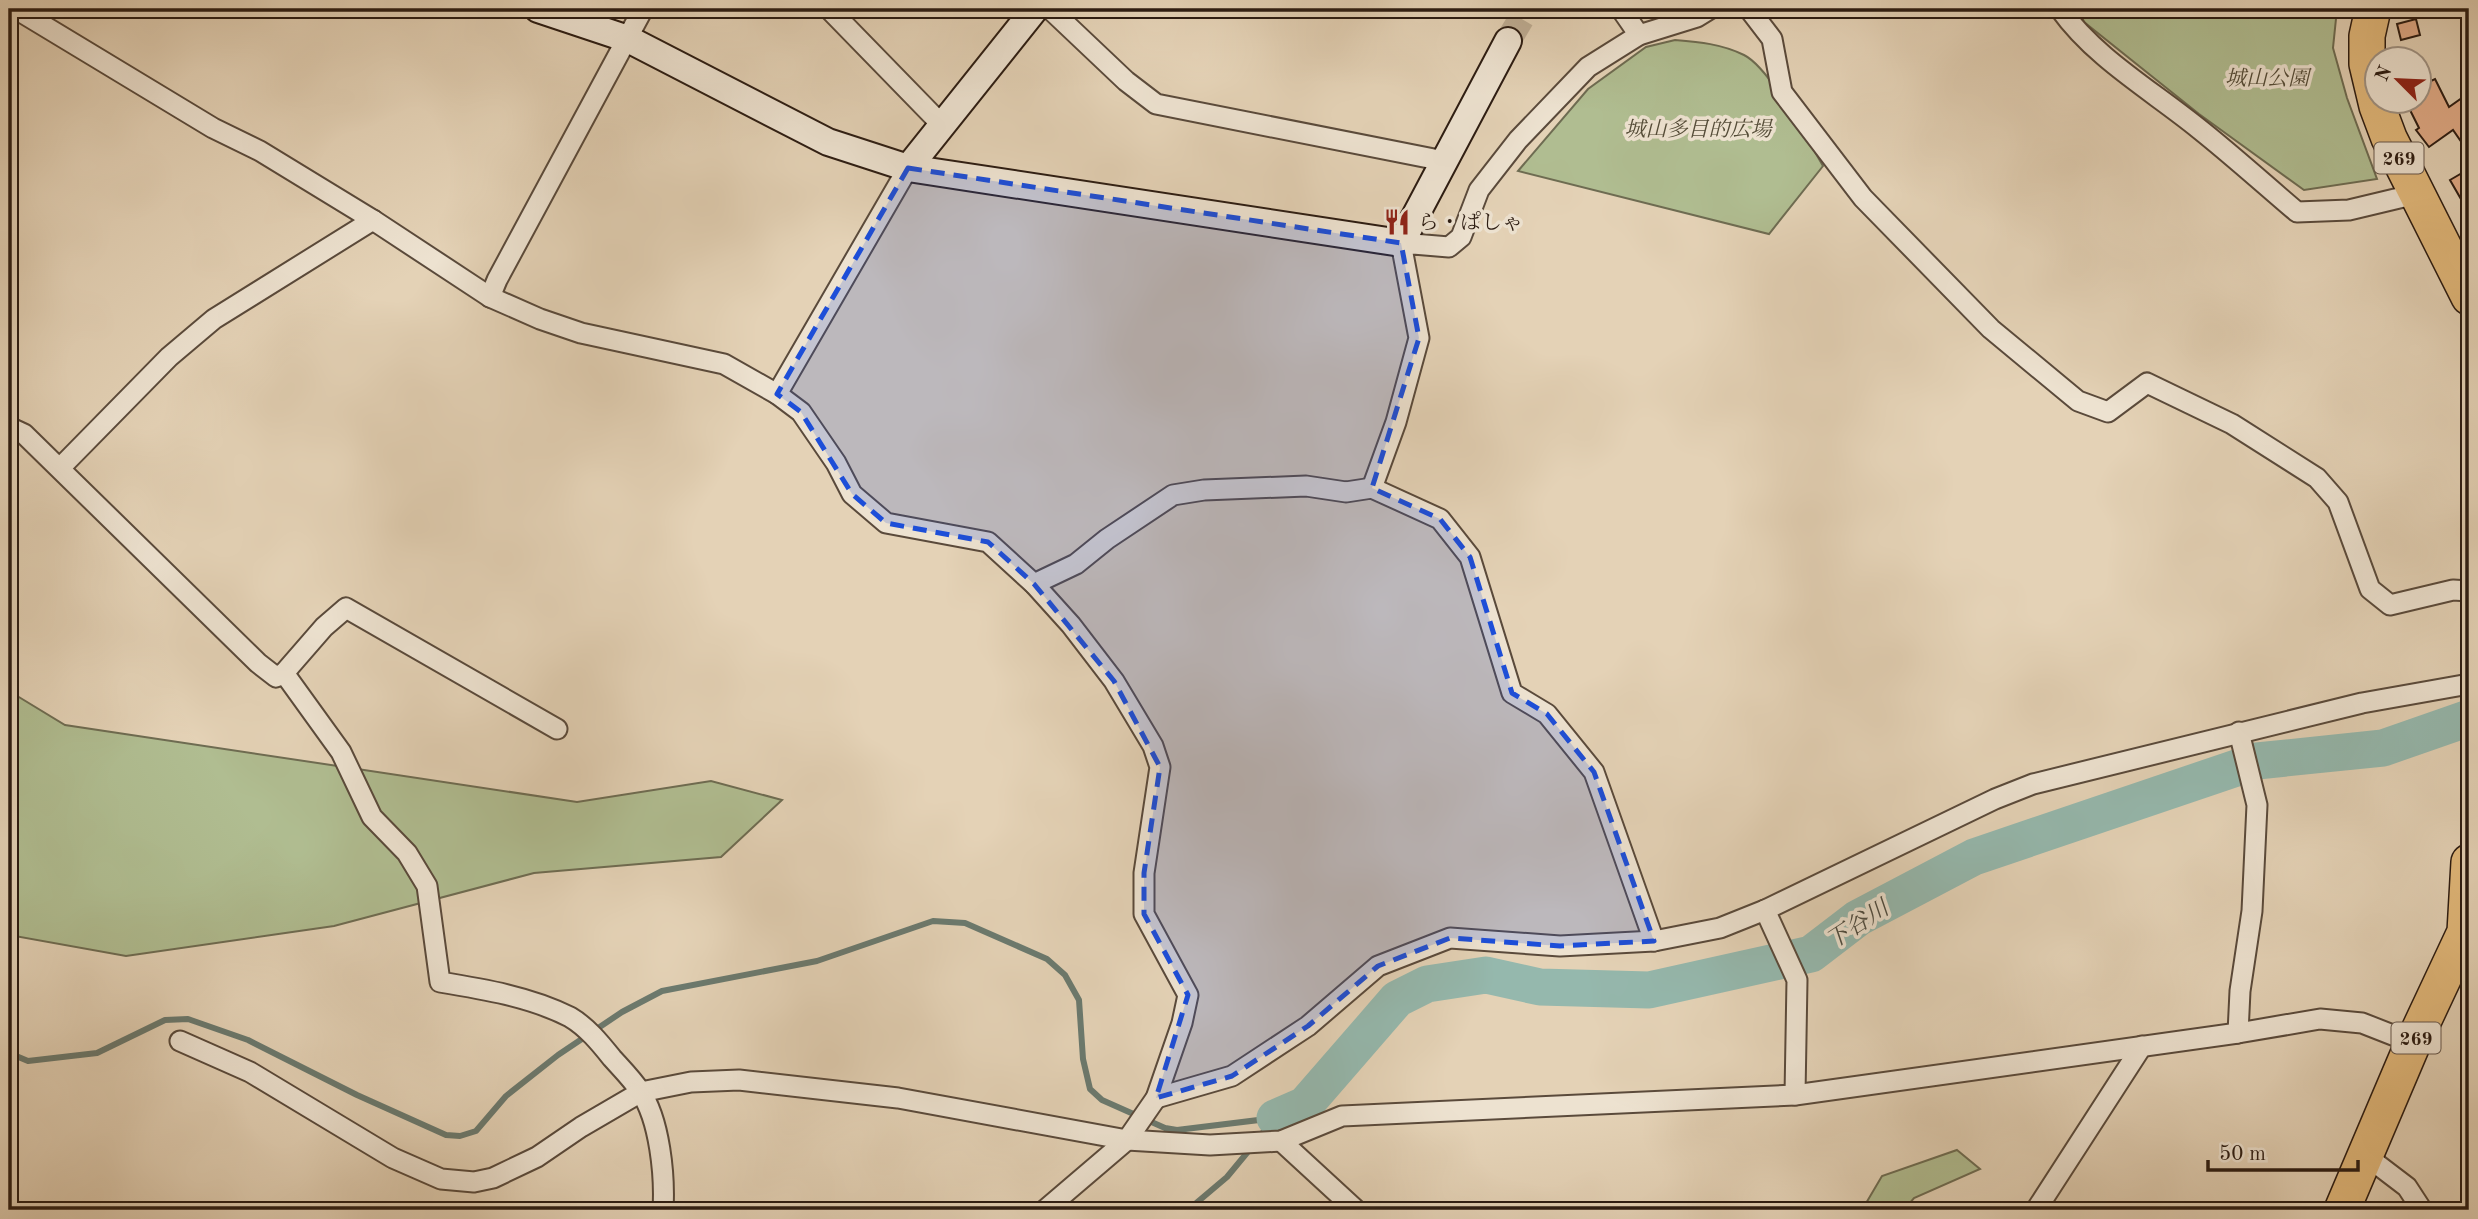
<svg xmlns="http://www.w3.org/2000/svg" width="2478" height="1219" font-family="'Old Standard TT','Noto Serif JP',serif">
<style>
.green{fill:#b0bd91;stroke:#6e6c52;stroke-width:2}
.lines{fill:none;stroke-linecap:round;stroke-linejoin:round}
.stream{stroke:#6b7a6f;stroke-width:6}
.river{stroke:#95b8ad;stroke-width:37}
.building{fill:#e2ac88;stroke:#2c1c12;stroke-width:2}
.secondary-tunnel{stroke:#bfae95;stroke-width:26;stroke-dasharray:26 13;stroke-linecap:butt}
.street-casing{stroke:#5a4a3b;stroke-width:23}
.secondary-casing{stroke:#2c1c12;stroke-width:30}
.highway-casing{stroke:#2c1c12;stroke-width:38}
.street{stroke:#ede2d0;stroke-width:19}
.secondary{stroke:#ede2d0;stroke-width:26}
.highway{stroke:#e2b97b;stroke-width:35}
.marked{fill:#1d4ed8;fill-opacity:0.2;stroke:#1d4ed8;stroke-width:5;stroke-dasharray:14 9;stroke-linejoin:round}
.labels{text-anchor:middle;stroke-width:7;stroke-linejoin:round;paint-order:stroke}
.shield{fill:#ede2d0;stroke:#66574b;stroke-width:2}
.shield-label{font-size:19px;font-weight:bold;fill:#2c1c12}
.park-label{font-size:21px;font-style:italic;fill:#544c38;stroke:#ede2d0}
.poi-label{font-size:21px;fill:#2c1c12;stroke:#ede2d0;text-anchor:start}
.water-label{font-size:23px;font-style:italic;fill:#4c4b40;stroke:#ede2d0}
</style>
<rect width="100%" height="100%" fill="#e4d2b6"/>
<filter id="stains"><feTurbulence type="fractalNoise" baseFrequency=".00286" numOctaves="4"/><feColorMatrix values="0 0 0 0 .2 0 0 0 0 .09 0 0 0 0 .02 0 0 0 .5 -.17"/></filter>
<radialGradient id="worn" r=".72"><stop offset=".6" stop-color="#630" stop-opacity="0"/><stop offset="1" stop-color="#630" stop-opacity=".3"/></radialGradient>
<!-- green -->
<g class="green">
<polygon points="2078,9 2337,9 2333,48 2347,98 2377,179 2304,190 2199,114 2084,22"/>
<path d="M1675,40C1699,42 1722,44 1744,55C1770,68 1807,139 1823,166L1769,234L1518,171L1588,89L1646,47Z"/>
<polygon points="9,691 65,725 577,802 711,781 782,800 721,857 534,873 334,926 126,956 9,935"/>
<polygon points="1957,1150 1980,1169 1914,1198 1904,1210 1862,1210 1882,1176"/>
</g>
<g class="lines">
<!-- stream -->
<g class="stream">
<polyline points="9,1053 28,1061 97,1053 165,1020 188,1019 248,1040 357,1095 446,1135 460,1136 476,1131 506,1096 558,1055 622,1012 662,991 817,961 933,921 965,923 1047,959 1065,975 1079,1000 1083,1059 1090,1089 1102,1100 1165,1128 1177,1130 1275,1118"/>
<polyline points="1260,1136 1275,1118"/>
<polyline points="1188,1210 1227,1177 1251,1148"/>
</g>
<!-- river -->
<polyline class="river" points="1275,1118 1305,1105 1397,999 1427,984 1486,975 1540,987 1649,990 1811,954 1858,918 1974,857 2257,761 2383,748 2469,718"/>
</g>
<!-- building -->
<g class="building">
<polygon points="2416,19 2420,35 2401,40 2397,24"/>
<polygon points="2435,79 2449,107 2469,93 2469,153 2453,130 2429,147 2416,130 2419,128 2406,102 2418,102 2418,87"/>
<polygon points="2469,169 2469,213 2450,180"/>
</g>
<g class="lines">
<!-- secondary-tunnel -->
<polyline class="secondary-tunnel" points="1508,41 1527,9"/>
<!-- street casing -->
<g class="street-casing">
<g id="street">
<polyline points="16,9 213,128 260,151 373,220 490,297 540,319 581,333 724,364 777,394 801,412 836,463 852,494 886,523 988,542 1034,584 1071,625 1114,681 1153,746 1160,767 1144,873 1144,914 1188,995 1182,1023 1156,1098 1127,1140 1045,1210"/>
<polyline points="829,9 942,125"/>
<polyline points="1050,9 1126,81 1156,104 1444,161"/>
<polyline points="1621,9 1639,35"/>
<polyline points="1749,9 1772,39 1782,92 1863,198 1991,329 2078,401 2108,412 2147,383 2232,424 2317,478 2338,502 2370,589 2390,605 2453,590 2469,591"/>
<path d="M2060,9C2095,58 2151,90 2198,128C2232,155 2264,184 2297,212L2349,210L2416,194"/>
<polyline points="490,297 497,280 643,9"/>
<polyline points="777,394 908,168"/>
<polyline points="9,427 24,434 258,663 276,677 284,673 324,627 346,608 557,729"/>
<polyline points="60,468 169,357 214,319 373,220"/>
<polyline points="1372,488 1396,422 1419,338 1401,243 1449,247 1461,237 1479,190 1518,140 1588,67 1639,35 1697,17 1710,9"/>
<polyline points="1034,584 1076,564 1107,539 1173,495 1204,490 1306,486 1346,492 1372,488 1440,519 1470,557 1512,693 1547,714 1594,772 1654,941"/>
<path d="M284,673L341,752L372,817L407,853L427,886L440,982C483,989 531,997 570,1017C587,1027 600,1043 612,1058C621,1068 632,1079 640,1091C660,1120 665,1176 663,1210"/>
<polyline points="1765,910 1797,980 1795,1095"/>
<polyline points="2238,1033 2240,991 2252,911 2257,805 2239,732"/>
<polyline points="180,1041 250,1072 393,1158 441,1179 474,1182 493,1178 537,1157 581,1127 641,1092 691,1082 739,1080 898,1098 1127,1140 1210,1145 1281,1141 1342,1116 1795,1095 2238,1033 2320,1019 2362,1023 2413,1043"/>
<polyline points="1156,1098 1232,1076 1308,1026 1378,966 1450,938 1560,946 1654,941 1720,928 1765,910 1995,799 2033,784 2362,703 2469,684"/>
<polyline points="1281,1141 1356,1210"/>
<polyline points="2365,1155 2407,1187 2422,1210"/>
<polyline points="2036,1210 2142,1046"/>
</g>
</g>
<!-- secondary casing -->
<g class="secondary-casing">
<g id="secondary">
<polyline points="538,9 628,39 828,142 908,168 1401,243 1508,41"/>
<polyline points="908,168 1035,9"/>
</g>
</g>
<!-- highway casing -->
<g class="highway-casing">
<g id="highway">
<polyline points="2373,9 2367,36 2367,64 2377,106 2389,138 2469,297"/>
<polyline points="2342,1210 2413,1043 2465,932 2469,862"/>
</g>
</g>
<!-- street -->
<use href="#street" class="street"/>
<!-- secondary -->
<use href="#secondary" class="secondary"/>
<!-- highway -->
<use href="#highway" class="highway"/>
</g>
<!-- marked area -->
<path class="marked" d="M908,168L1401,243L1419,338L1372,488L1440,519L1470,557L1512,693L1547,714L1594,772L1654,941L1560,946L1450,938L1378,966L1308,1026L1232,1076L1156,1098L1188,995L1144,914V873L1160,767L1114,681L1034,584L988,542L886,523L852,494L801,412L777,394Z"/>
<!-- icons -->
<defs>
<g id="restaurant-bare" transform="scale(2.1)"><path d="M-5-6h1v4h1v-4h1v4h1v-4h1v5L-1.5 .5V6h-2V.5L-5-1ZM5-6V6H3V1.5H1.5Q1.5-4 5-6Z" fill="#8f2418" stroke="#ede2d0" stroke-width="2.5" paint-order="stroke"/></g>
</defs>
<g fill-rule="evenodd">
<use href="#restaurant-bare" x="1397" y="222"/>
</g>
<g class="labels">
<!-- shield labels -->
<g class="shield">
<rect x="2374.5" y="142.5" width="49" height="31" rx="5"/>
<rect x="2391.5" y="1022.5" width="49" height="31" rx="5"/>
</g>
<g class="shield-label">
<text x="2399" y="165">269</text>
<text x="2416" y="1045">269</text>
</g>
<!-- park labels -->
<g class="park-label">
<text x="2267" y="85">城山公園</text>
<text x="1698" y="136">城山多目的広場</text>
</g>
<!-- poi labels -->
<g class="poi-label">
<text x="1418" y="229">ら・ぱしゃ</text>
</g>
<!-- water labels -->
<g class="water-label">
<text transform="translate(1857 924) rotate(-33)" y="8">下谷川</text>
</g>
</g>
<!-- margin -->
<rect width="2478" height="1219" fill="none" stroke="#e4d2b6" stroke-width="35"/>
<rect x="10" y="10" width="2457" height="1198" fill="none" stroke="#2c1c12" stroke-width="3.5"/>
<rect x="18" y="18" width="2443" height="1184" fill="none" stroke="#2c1c12" stroke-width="2"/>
<!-- north arrow -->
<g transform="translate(2398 80) rotate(294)"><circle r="33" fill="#ede2d0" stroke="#a09384" stroke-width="2"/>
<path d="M0-5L12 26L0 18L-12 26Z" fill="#8f2418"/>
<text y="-10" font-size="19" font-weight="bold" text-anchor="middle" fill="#2c1c12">N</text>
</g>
<!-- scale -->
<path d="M2208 1160v10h150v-10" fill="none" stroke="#2c1c12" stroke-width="3.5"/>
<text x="2219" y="1160" font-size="21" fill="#2c1c12" stroke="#ede2d0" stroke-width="5" paint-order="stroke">50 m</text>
<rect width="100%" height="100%" filter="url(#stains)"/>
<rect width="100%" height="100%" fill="url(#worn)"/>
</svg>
